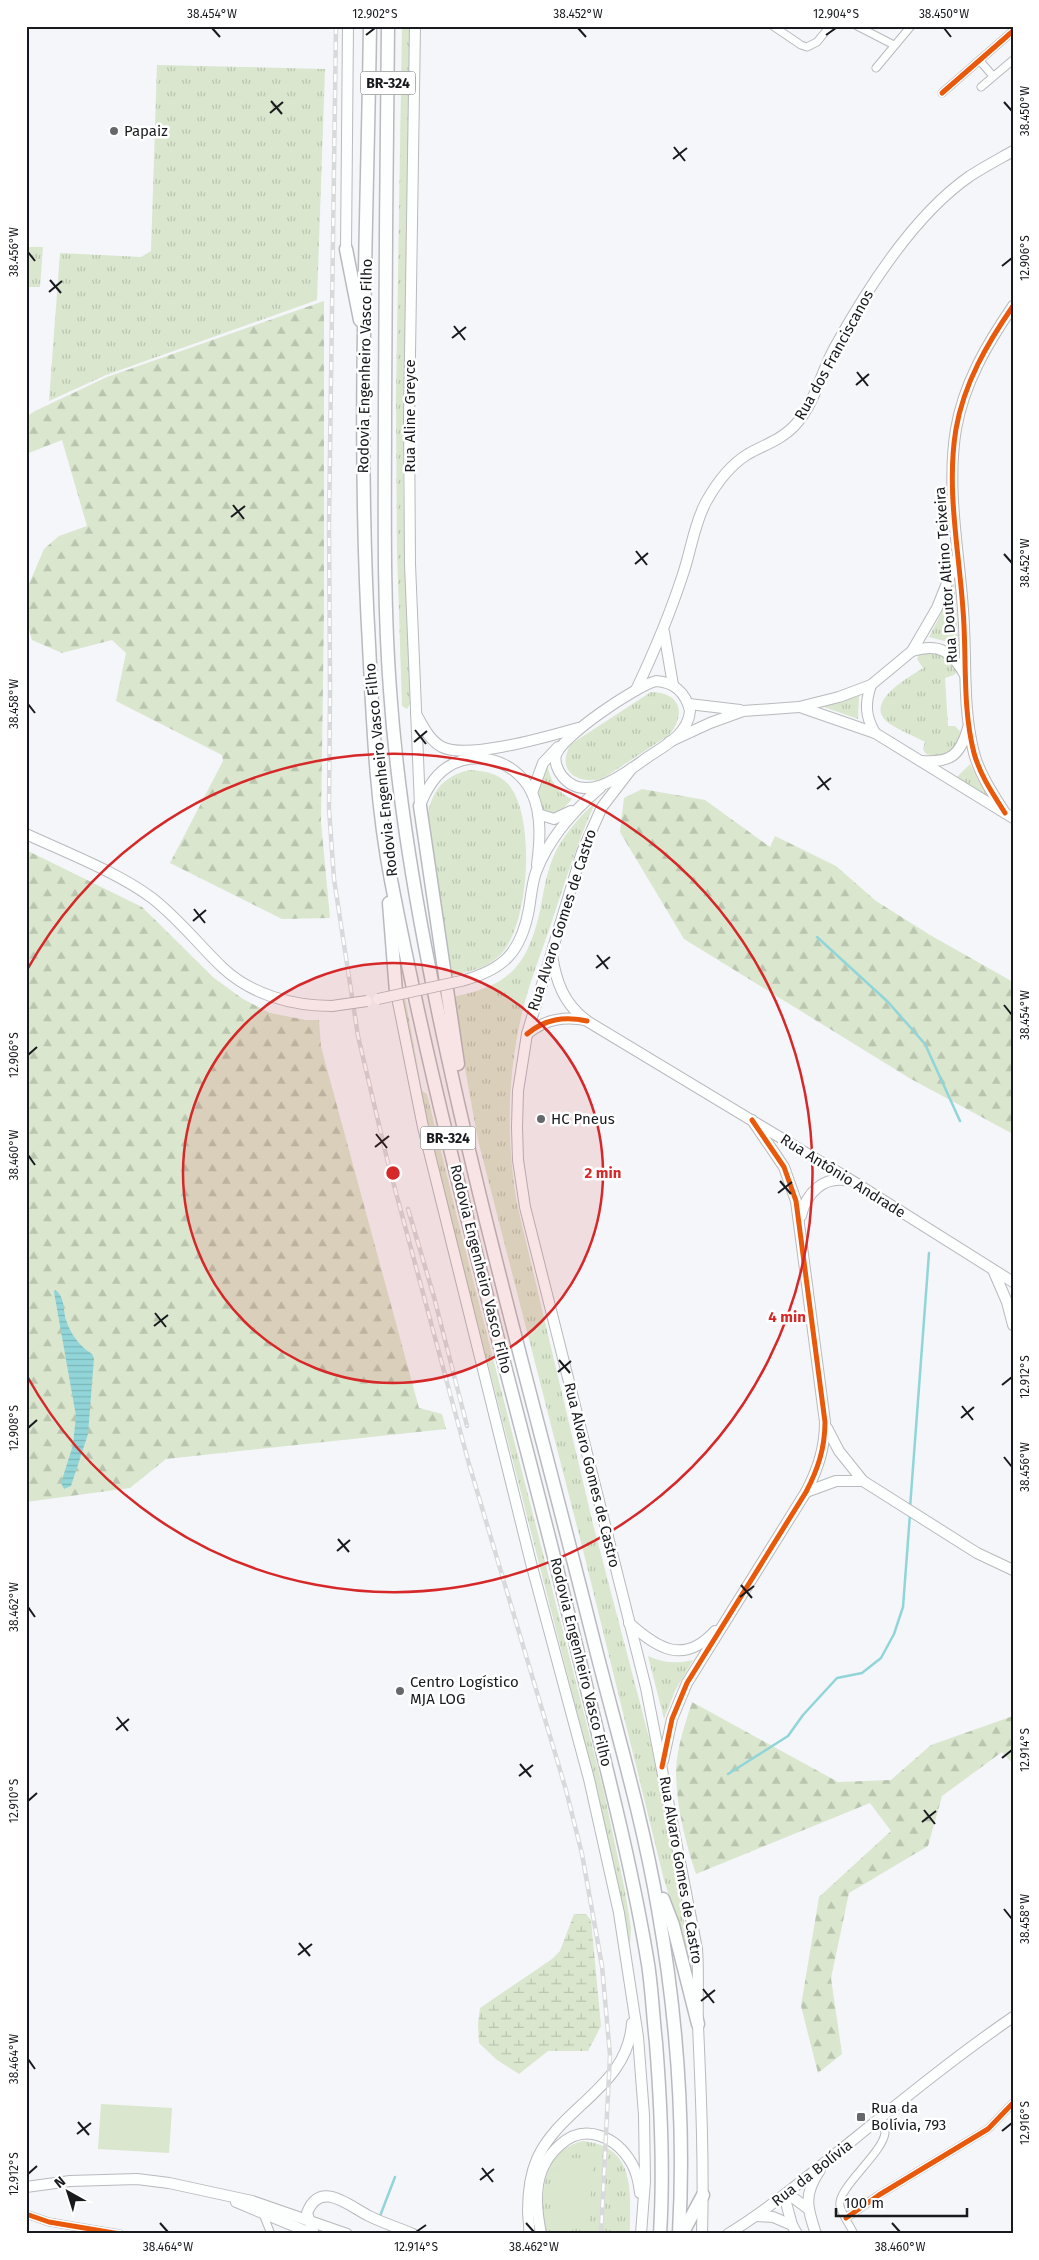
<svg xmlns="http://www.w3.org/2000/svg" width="1039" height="2260" font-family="'Fira Sans',sans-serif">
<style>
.grass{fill:url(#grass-tufts)}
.forest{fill:url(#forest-firs)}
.wetland{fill:url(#wetland-marsh)}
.pitch{fill:#dae6ce}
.water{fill:url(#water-rules)}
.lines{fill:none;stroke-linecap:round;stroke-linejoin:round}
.stream{stroke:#91d5d8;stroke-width:2.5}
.street-casing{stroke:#b8babd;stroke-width:9}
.secondary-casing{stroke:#b8babd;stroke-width:12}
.highway-casing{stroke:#b8babd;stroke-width:15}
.street{stroke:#fdfefe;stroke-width:7}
.secondary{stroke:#fdfefe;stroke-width:10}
.highway{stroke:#fdfefe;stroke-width:12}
.rail-casing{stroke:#d8d9db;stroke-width:4.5}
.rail{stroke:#fff;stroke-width:2.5;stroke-dasharray:8;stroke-linecap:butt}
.secondary-bridge-casing{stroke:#b8babd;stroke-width:12;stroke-linecap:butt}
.secondary-bridge{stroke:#fdfefe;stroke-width:10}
.cycleway-casing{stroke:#fff;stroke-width:8}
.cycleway{stroke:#e8590c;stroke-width:5}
.ticks{fill:none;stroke:#181a1e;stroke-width:2}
.ring{fill:none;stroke:#d62828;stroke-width:2.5}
.poi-dot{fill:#65676b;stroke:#fff;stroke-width:2}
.labels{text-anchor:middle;stroke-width:5;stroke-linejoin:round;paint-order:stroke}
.shield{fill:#fff;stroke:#5d5f62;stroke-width:1}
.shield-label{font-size:14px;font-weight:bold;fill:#181a1e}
.poi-label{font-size:15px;fill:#181a1e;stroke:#fff;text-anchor:start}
.street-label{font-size:15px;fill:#181a1e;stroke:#fff}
.centre{fill:#d62828;stroke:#fff;stroke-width:2.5}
.ring-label{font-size:15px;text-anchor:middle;font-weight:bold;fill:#d62828;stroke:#fff;stroke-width:5;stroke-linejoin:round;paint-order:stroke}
.neatline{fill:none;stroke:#181a1e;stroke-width:2}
.ticks-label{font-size:12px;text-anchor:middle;fill:#181a1e}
</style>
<defs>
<pattern id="grass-tufts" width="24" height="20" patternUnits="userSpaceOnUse" patternTransform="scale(1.25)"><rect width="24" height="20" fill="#dae6ce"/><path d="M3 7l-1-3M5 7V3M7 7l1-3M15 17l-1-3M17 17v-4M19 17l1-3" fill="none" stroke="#bac5b0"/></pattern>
<pattern id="forest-firs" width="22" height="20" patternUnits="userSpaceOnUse" patternTransform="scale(1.25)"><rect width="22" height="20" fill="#dae6ce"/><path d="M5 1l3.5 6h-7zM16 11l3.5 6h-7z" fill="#bac5b0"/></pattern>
<pattern id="wetland-marsh" width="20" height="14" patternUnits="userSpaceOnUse" patternTransform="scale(1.25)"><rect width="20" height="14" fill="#dae6ce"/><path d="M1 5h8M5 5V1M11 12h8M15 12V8" fill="none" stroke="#bac5b0"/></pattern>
<pattern id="water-rules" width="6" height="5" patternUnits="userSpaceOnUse" patternTransform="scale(1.25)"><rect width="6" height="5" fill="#91d5d8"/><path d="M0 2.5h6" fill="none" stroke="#7cb6b9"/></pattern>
</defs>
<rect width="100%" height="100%" fill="#f4f6fa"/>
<!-- grass -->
<g class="grass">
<polygon points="402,26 410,26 403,486 410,704 407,709 402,706 397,551 396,399"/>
<polygon points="157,65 325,69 317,300 106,375 49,401 60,253 141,257 151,251"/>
<polygon points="26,247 43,247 40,287 26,287"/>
<polygon points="954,582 959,649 948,642 929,637 944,608"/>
<path d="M930,652C942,654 953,660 957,672L954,675L945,678L948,726H955L960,731C958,749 943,759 926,754L923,749L925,742C914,736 901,731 890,724C861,703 908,678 923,668L917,659L919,655Z"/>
<path d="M651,692C680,692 687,714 669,735L602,779C577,785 555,770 571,744Z"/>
<polygon points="859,696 858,719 821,706"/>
<path d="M547,763C550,780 556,792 572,799L559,813L552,817L541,811C536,794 539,779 547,763Z"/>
<polygon points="970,764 987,796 957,777"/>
<path d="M471,770C483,771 497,773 506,782C537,811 530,926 500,955C484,970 470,971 449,976L427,825C428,796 441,775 471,770Z"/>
<path d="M596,801C579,838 567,876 554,915C544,946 531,977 523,1009C507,1075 506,1137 517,1204L593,1524L651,1745L663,1801L693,1971L664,1880L585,1558L478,1140L452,997C509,986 527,967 540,911C543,896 545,880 550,866C558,840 577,820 596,801Z"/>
<polygon points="400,970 422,1091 427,1094 460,1229 603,1788 625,1891 631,1928 630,1946 597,1790 430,1137 399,986"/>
<path d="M648,1656C663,1663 676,1664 693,1660L675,1691L664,1719Z"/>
<path d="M583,2141C637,2147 630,2193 630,2234H546C540,2198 540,2151 583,2141Z"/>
</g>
<!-- forest -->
<g class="forest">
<polygon points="324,301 324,612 321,822 330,918 282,919 170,863 223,761 222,755 116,701 126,653 112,640 62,653 32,640 26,619 26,591 44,549 59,536 87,526 62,440 26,454 26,417 35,411 107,377"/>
<polygon points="642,789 705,800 770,847 775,836 836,866 876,901 930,935 1013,982 1013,1134 911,1079 684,939 620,832 624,798"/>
<polygon points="26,850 142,907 214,978 243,999 270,1013 306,1020 319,1020 321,1047 419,1408 442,1414 446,1429 166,1459 130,1488 26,1502"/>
<path d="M692,1702L838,1782L891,1780L931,1745L1013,1716V1764L1002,1752L942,1796L928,1846L849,1893L831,1978L842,2054L818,2073L801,2006L819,1897L891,1831L870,1803L696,1874C685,1841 676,1805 676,1770C677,1747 685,1724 692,1702Z"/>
</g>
<!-- wetland -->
<polygon class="wetland" points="574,1914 586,1914 591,1920 601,2026 588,2051 548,2051 519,2074 497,2060 479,2043 478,2024 480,2008 552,1959 560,1951"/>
<!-- pitch -->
<g class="pitch">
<polygon points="101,2104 172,2108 169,2153 98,2149"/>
<polygon points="558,2157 593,2159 589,2225 554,2223"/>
</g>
<!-- water -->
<path class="water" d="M55,1290C65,1296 63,1310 66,1320C70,1333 80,1347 92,1354L94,1358L88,1434L71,1486L64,1489L61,1483L73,1445L76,1416L54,1292Z"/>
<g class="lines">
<!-- stream -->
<g class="stream">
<polyline points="817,937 888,1002 925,1044 960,1121"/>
<polyline points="910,1508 929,1253"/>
<polyline points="728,1774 788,1736 803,1715 837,1678 862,1673 881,1658 894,1634 903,1607 910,1514"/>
<polyline points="380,2216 395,2177"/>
</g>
<!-- street casing -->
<g class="street-casing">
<g id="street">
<polyline points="773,26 801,45 807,47 817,42 830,26"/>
<polyline points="857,26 894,45"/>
<polyline points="980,61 993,76"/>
<polyline points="876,68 911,26"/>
<polyline points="981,87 1013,60"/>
<polyline points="942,93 1013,31"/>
<polyline points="26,2214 49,2222 120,2234"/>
<polyline points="263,2214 271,2234"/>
<polyline points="846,2218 879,2195 988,2129 1013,2103"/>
<path d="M854,2234C850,2225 842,2215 840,2206C836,2189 883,2153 885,2133C885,2128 882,2123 880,2119"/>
</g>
</g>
<!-- secondary casing -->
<g class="secondary-casing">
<g id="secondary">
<polyline points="415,26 409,420 410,564 420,806"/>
<polyline points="346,249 348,26"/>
<polyline points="664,632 673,685"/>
<path d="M912,651C939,643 952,651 965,675"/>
<path d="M656,681C674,682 686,693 690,711C688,734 666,745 648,757C625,773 586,806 562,776C558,771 554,762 556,755C562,736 636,686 656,681Z"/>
<path d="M871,685C865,703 865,716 875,733"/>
<path d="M636,690C654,652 670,614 683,574C691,551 694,524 706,502C716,484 730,465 748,454C764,445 783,439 796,424C815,403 821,372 835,347C867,289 915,214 970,176C984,167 999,159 1013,151"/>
<polyline points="689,704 740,710"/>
<polyline points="800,707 875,733 1013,818"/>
<path d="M416,714C423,726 429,740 442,747C469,760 549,736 578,728"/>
<polyline points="669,742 710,723 743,711 799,707 839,697 871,685 912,651 937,608 957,558"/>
<path d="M921,761C950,763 960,756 968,728"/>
<path d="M632,768L602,807L582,852L527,1034L518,1091L517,1127L518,1160L525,1207L646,1688L697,1949C699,1974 697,1999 698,2025C701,2094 704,2164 702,2234"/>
<polyline points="532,793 543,763 558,747"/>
<path d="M421,803C425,793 430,784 437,776C466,745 515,757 532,793C542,815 540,842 537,865"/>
<path d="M1005,813C993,794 980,775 974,753C962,706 967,658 963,610C959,550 946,489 956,429C964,383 987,344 1013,306"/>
<polyline points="538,814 554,819 571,811"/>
<path d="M26,834C65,852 119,873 152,898C178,918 199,945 223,968C252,995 293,1006 332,1006"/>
<path d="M552,955C556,982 564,1004 587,1021L854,1182L1013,1282"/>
<path d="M461,981C503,970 521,953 529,909C531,897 532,883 536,872C549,838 573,811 600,788"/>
<polyline points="396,992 423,1127 531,1563 589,1779 619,1913 638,2037 644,2115 645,2181 641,2234"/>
<path d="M527,1034C545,1019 564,1016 586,1020"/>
<path d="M801,1216C806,1193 824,1175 849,1181"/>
<polyline points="994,1272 1007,1302 1013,1325"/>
<polyline points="827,1428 839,1451 863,1481 977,1553 1013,1570"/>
<polyline points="806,1492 836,1481 863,1481"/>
<path d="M629,1623C658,1649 684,1665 715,1631"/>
<path d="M663,1761L672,1719L687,1683L806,1492C818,1469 825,1448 825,1422L796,1201L784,1167L752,1120"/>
<polyline points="26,2187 70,2181 137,2179 169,2183 252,2201 347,2234"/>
<polyline points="787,2193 807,2208"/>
<polyline points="784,2195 792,2225 797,2234"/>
<polyline points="236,2202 313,2234"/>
<polyline points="756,2216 773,2217 792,2225"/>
<path d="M314,2234L307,2213C320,2179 349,2206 369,2216C383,2223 399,2228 413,2234"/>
<path d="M529,2234C530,2226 528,2219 528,2211C528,2194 530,2175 537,2159C560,2107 628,2087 632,2023"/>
<path d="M541,2234C537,2213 534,2190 542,2170C546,2160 552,2152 560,2145C585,2122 617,2137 632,2164C637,2173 639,2183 640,2193"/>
<path d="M728,2234C767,2210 802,2181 838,2152C895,2106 952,2059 1013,2017"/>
<path d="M816,2234C807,2207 803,2195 820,2170"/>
</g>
</g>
<!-- highway casing -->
<g class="highway-casing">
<g id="highway">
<path d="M370,26C367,232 357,439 369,645C373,723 376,803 391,880C441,1142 516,1398 579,1657C604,1759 631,1861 648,1964C652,1990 653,2017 656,2043C661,2106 664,2170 660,2234"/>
<path d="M388,26C387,154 385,281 385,409C385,503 383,597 390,690C396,776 409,862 425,946C470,1182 537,1413 595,1646C617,1733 643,1820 658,1909C677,2016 685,2125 679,2234"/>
<polyline points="346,249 360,320"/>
<polyline points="420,806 458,1064"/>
<polyline points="389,903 396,992"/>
<polyline points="663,1899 673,1925 698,2024"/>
<polyline points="682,2234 703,2195"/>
</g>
</g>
<!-- street -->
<use href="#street" class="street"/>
<!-- secondary -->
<use href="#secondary" class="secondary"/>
<!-- highway -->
<use href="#highway" class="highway"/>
<!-- rail casing -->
<g class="rail-casing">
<g id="rail">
<polyline points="336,26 329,524 330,691 329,809 334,879 358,1036 388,1163 469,1464 566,1790 582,1854 602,1966 610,2055 601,2234"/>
<polyline points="408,1209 434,1297 467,1426"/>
</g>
</g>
<!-- rail -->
<use href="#rail" class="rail"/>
<!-- secondary-bridge casing -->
<g class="secondary-bridge-casing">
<g id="secondary-bridge">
<polyline points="378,999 461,981"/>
<polyline points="332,1006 367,1001"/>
</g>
</g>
<!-- secondary-bridge -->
<use href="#secondary-bridge" class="secondary-bridge"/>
<!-- cycleway casing -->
<g class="cycleway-casing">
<g id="cycleway">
<polyline points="942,93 1013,31"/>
<path d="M1005,813C993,794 980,775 974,753C962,706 967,658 963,610C959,550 946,489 956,429C964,383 987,344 1013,306"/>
<path d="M527,1034C545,1019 564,1016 587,1021"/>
<path d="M662,1767L672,1719L687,1683L806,1492C818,1469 825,1448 825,1422L796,1201L784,1167L752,1120"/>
<polyline points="26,2214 49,2222 120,2234"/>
<polyline points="846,2218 879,2195 988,2129 1013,2103"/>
</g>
</g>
<!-- cycleway -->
<use href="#cycleway" class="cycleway"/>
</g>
<!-- ticks -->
<path class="ticks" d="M212,28L220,37M578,28L586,37M944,28L951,37M366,35L375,28M826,35L836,28M271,101L282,114M1004,102L1012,111M270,113L283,102M674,147L685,161M673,159L687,148M28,252L35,261M1002,266L1012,258M50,280L61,293M49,292L62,281M454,326L465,340M452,338L466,327M857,372L868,386M856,385L869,374M233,505L244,519M231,517L245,506M636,551L647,565M1004,554L1012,563M635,564L648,553M28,704L35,713M415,730L426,744M414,742L427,731M818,776L829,790M817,789L831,778M194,909L205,923M193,921L206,910M597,955L608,969M596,968L610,957M1004,1005L1012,1015M28,1055L37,1047M376,1134L387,1148M375,1147L389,1136M28,1155L35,1165M780,1181L791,1194M778,1193L792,1182M155,1313L166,1327M154,1326L168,1315M559,1360L570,1373M558,1372L571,1361M1002,1385L1012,1377M962,1406L973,1420M961,1418L974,1407M28,1428L37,1420M1004,1457L1012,1467M338,1539L349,1552M337,1551L350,1540M741,1585L752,1598M740,1597L754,1586M28,1607L35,1617M117,1717L128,1731M116,1730L129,1719M1002,1758L1012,1750M520,1764L531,1777M519,1776L533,1765M28,1801L37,1793M924,1810L935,1824M922,1822L936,1811M1004,1909L1012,1919M299,1943L310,1956M298,1955L312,1944M703,1989L714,2003M701,2001L715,1990M28,2059L35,2069M78,2122L89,2135M1002,2131L1012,2123M77,2134L91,2123M482,2168L493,2182M28,2174L37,2166M480,2180L494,2169M160,2223L168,2232M526,2223L534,2232M892,2223L900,2232M416,2232L426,2225"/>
<!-- distance rings -->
<circle cx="393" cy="1173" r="210" fill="#d62828" fill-opacity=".12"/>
<g class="ring">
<circle cx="393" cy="1173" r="210"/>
<path d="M27 970A419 419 0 1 1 27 1376"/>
</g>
<!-- markers -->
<g class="poi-dot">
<circle cx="114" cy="131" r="5"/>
<circle cx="541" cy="1119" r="5"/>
<circle cx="400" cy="1691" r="5"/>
<rect x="856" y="2112" width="10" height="10" rx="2.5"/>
</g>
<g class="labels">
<!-- shield labels -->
<g class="shield">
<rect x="360.5" y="71.5" width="55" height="23" rx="4"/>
<rect x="420.5" y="1126.5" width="55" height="23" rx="4"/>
</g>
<g class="shield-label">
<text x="388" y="88">BR-324</text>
<text x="448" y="1143">BR-324</text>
</g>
<!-- poi labels -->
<g class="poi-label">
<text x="124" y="136">Papaiz</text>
<text x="551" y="1124">HC Pneus</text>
<text x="410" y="1687">Centro Logístico<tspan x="410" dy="17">MJA LOG</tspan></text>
<text x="871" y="2113">Rua da<tspan x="871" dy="17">Bolívia, 793</tspan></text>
</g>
<!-- street labels -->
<g class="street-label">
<text transform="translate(834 355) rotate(-61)" y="5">Rua dos Franciscanos</text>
<text transform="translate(365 366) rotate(-89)" y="5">Rodovia Engenheiro Vasco Filho</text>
<text transform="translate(410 416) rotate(-90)" y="5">Rua Aline Greyce</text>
<text transform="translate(946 575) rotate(-94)" y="5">Rua Doutor Altino Teixeira</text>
<text transform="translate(381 770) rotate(-96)" y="5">Rodovia Engenheiro Vasco Filho</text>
<text transform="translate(562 920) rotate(-72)" y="5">Rua Alvaro Gomes de Castro</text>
<text transform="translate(843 1176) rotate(32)" y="5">Rua Antônio Andrade</text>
<text transform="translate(481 1269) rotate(76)" y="5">Rodovia Engenheiro Vasco Filho</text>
<text transform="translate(592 1475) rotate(76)" y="5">Rua Alvaro Gomes de Castro</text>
<text transform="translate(581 1662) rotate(76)" y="5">Rodovia Engenheiro Vasco Filho</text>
<text transform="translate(681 1870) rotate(80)" y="5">Rua Alvaro Gomes de Castro</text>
<text transform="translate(812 2173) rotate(-38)" y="5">Rua da Bolívia</text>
</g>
</g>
<circle cx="393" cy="1173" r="8" class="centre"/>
<g class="ring-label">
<text x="603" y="1178">2 min</text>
<text x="787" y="1322">4 min</text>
</g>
<!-- border -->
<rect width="1039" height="2260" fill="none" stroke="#ffffff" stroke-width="55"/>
<!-- north arrow -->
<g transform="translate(68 2192) rotate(321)" stroke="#ffffff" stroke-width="4" paint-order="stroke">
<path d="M0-4L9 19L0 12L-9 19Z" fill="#181a1e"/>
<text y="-8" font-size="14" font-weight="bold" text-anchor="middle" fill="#181a1e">N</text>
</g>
<!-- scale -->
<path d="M836 2208v8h131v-8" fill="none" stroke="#181a1e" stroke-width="2.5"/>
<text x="844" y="2208" font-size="15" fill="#181a1e" stroke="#ffffff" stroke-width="4" paint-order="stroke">100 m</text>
<rect x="28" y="28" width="984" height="2204" class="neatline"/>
<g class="ticks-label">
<text x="212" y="18">38.454°W</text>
<text x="375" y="18">12.902°S</text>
<text x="578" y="18">38.452°W</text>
<text x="836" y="18">12.904°S</text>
<text x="944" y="18">38.450°W</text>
<text transform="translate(1025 111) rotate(-90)" y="4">38.450°W</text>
<text transform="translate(14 252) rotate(-90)" y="4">38.456°W</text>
<text transform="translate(1025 258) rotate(-90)" y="4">12.906°S</text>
<text transform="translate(1025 563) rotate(-90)" y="4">38.452°W</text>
<text transform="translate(14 704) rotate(-90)" y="4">38.458°W</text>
<text transform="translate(1025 1015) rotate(-90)" y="4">38.454°W</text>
<text transform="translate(14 1055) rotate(-90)" y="4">12.906°S</text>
<text transform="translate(14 1155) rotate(-90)" y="4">38.460°W</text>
<text transform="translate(1025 1377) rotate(-90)" y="4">12.912°S</text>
<text transform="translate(14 1428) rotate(-90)" y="4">12.908°S</text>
<text transform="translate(1025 1467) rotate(-90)" y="4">38.456°W</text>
<text transform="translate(14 1607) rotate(-90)" y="4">38.462°W</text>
<text transform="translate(1025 1750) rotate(-90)" y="4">12.914°S</text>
<text transform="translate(14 1801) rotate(-90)" y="4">12.910°S</text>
<text transform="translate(1025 1919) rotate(-90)" y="4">38.458°W</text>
<text transform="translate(14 2059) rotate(-90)" y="4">38.464°W</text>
<text transform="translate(1025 2123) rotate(-90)" y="4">12.916°S</text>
<text transform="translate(14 2174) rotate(-90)" y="4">12.912°S</text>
<text x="168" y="2251">38.464°W</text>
<text x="416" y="2251">12.914°S</text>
<text x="534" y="2251">38.462°W</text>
<text x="900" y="2251">38.460°W</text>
</g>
</svg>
